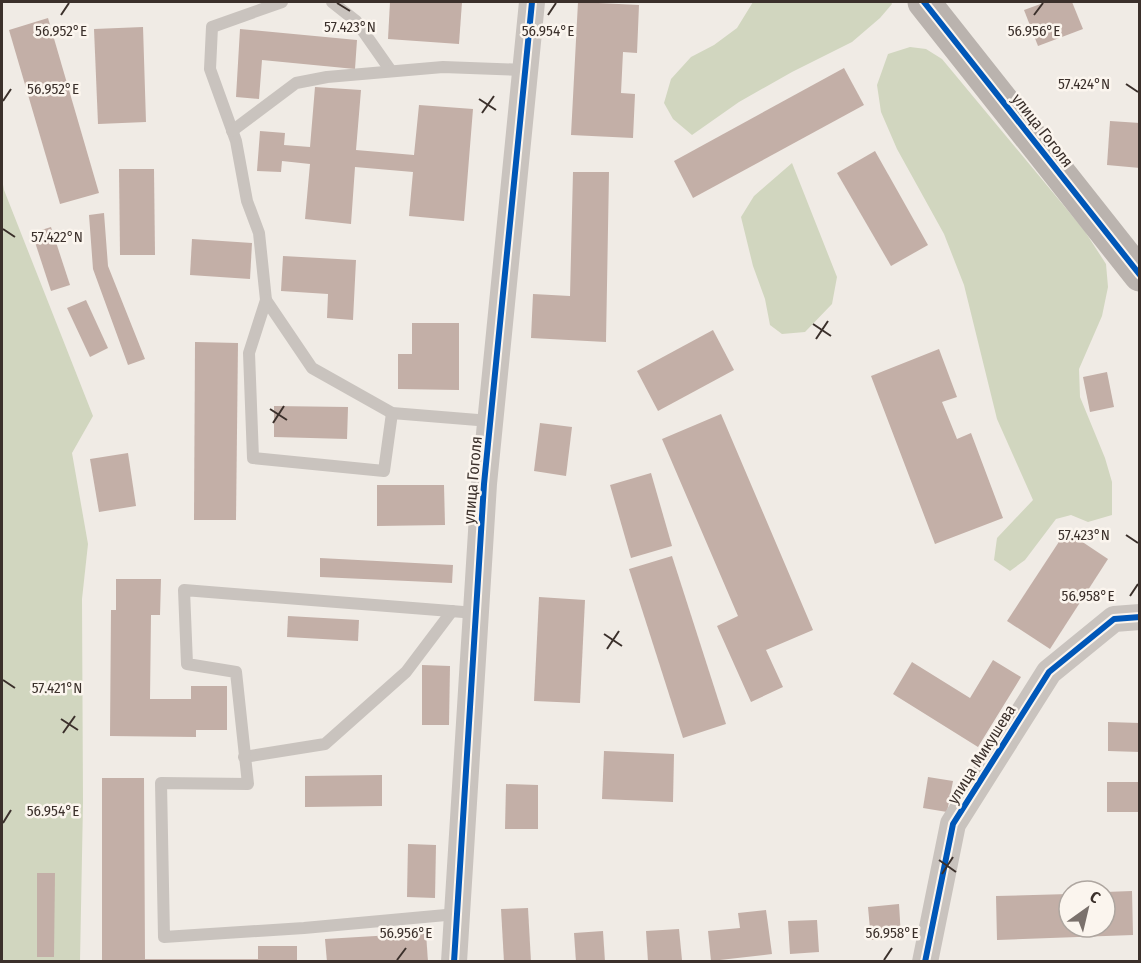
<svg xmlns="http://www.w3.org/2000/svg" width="1141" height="963" font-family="'Fira Sans Condensed',sans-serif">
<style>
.green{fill:#d1d6bf}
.building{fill:#c3afa7}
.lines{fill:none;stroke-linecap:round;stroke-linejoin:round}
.lane{stroke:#c9c3be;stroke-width:12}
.street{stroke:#c9c3be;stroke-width:26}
.secondary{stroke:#bab3ae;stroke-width:33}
.cycleway-casing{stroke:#fbf5ee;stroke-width:10}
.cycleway{stroke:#0057b8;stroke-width:6}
.ticks{fill:none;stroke:#3b302b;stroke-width:2}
.labels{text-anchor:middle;stroke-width:5;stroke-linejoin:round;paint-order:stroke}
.street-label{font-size:16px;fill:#3b302b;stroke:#fbf5ee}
.ticks-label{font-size:15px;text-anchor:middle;fill:#3b302b;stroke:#fbf5ee;stroke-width:5;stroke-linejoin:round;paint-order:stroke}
</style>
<rect width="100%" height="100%" fill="#f0ebe5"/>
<!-- green -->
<g class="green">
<polygon points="753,2 891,2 892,4 880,18 852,42 792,72 739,102 692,135 673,119 664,103 671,79 691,57 714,45 737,28"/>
<polygon points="910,47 926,49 942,59 1084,230 1106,264 1108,287 1102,316 1079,369 1080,397 1105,458 1112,482 1112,515 1088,522 1071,515 1056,519 1025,560 1010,571 994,560 997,538 1033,500 997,419 964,285 944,234 897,149 881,112 877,85 888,54"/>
<polygon points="792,163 837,277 832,304 805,332 782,334 770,325 765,299 753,266 741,217 754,196"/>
<polygon points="2,179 4,190 93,416 72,453 88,544 82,599 83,803 80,961 2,961"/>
</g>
<!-- building -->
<g class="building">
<polygon points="390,2 462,2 459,44 388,39"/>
<polygon points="578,2 639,5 637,53 623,52 621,93 635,94 633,138 571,135"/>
<polygon points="1046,2 1072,2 1083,29 1038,46 1024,10"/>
<polygon points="48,18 99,193 60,204 9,30"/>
<polygon points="143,27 146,122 98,124 94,29"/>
<polygon points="240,29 357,40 355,69 262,60 259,99 236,97"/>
<polygon points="844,68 864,105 693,198 674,161"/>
<polygon points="315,87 361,90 356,150 414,155 419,105 473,109 464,221 409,216 413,172 355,167 351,224 305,219 310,164 282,161 281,172 257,171 260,131 285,133 284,145 310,147"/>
<polygon points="1110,121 1140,123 1140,168 1107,165"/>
<polygon points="875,151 928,245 891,266 837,173"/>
<polygon points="119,169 154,169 155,255 120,255"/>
<polygon points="573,172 609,172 606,342 531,338 533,294 570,296"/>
<polygon points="104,213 108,266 145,359 128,365 93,269 89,215"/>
<polygon points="51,227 70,285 51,291 32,233"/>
<polygon points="192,239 252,243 250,279 190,275"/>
<polygon points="283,256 356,260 353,320 327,318 328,294 281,291"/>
<polygon points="86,300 108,348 90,357 67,308"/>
<polygon points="412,323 459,323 459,390 398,389 398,354 412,354"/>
<polygon points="713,330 734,370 658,411 637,371"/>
<polygon points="195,342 238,343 236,520 194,520"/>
<polygon points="939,349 957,397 942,402 957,439 971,433 1003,518 935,544 871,376"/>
<polygon points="1107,372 1114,407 1090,412 1083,377"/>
<polygon points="274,406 348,407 347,439 274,437"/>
<polygon points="721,414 813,630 766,650 783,687 751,702 717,626 738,616 662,439"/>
<polygon points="540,423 572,427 566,476 534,471"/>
<polygon points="128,453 136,506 99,512 90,459"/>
<polygon points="651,473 672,546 631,558 610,485"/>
<polygon points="377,485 444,485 445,525 377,526"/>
<polygon points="1066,531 1108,559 1050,649 1007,621"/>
<polygon points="672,556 726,724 683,738 629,569"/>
<polygon points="320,558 453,565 452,583 320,577"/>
<polygon points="116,579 161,579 160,615 151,615 150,699 191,699 191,686 227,686 227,730 196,730 196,737 110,736 111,610 116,610"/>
<polygon points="539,597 585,600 580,703 534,701"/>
<polygon points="288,616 359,620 358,641 287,637"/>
<polygon points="993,660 1021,677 978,747 893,694 912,662 970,698"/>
<polygon points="422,665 450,666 449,725 422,725"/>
<polygon points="1108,722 1140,723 1140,752 1108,751"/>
<polygon points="604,751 674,754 673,802 602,799"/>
<polygon points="382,775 382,806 305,807 305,776"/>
<polygon points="928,777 953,781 947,812 923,808"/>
<polygon points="102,778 144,778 145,959 258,959 258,946 297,946 297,962 102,962"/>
<rect x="1107" y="782" width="33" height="30"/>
<polygon points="506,784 538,785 538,829 505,829"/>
<polygon points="408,844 436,845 435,898 407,897"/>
<polygon points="37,873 55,873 54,957 37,957"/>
<polygon points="1132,891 1133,935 997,940 996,896 1069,894 1069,927 1105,927 1105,892"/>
<polygon points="899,904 901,937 871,940 868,907"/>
<polygon points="528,908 531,962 504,962 501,909"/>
<polygon points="766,910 772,954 711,961 708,931 740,928 738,913"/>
<polygon points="817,920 819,952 790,954 788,921"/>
<polygon points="679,929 682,960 648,962 646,931"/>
<polygon points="603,931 605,962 576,962 574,933"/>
<polygon points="426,933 428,962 327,962 325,939"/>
</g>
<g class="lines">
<!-- lane -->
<g class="lane">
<polyline points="282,2 212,27 210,69 236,141 247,201 259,233 266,300 312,368 392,413 490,421"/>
<polyline points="332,2 356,21 391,71"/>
<polyline points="232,131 296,83 327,77 443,67 525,70"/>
<polyline points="266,300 249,353 253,458 384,471 392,413"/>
<polyline points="244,757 325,744 406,672 452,611"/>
<polyline points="457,914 304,928 164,937 161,783 248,784 236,672 187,664 184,590 476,613"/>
</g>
<!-- street -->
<g class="street">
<polyline points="454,962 484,484 532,2"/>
<polyline points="925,962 953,824 1049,672 1114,619 1140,617"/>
</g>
<!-- secondary -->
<polyline class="secondary" points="924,2 1140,275"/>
<!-- cycleway casing -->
<g class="cycleway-casing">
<g id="cycleway">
<polyline points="924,2 1140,275"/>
<polyline points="454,962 484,484 532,2"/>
<polyline points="925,962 953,824 1049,672 1114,619 1140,617"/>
</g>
</g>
<!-- cycleway -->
<use href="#cycleway" class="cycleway"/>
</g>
<!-- ticks -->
<path class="ticks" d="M337,3L350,11M61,15L69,3M548,15L556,3M1034,15L1043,3M1126,84L1138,92M479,99L496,110M3,101L11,89M482,113L494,96M3,229L15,237M813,324L831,336M816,339L828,321M270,409L287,420M273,423L284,406M1126,535L1138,543M1130,596L1138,584M604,634L622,646M607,649L619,631M3,680L15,688M61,719L78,730M63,733L75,716M3,823L11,810M939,860L956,872M942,874L953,857M397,960L406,948M884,960L892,948"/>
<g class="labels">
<!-- street labels -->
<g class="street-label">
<text transform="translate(1043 130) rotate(52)" y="6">улица Гоголя</text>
<text transform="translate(472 480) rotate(-85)" y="6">улица Гоголя</text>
<text transform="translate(981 754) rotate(-58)" y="6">улица Микушева</text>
</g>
</g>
<g class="ticks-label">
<text x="350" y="32">57.423°N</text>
<text x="548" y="36">56.954°E</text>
<text x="1034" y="36">56.956°E</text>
<text x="61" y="36">56.952°E</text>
<text x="1084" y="89">57.424°N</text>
<text x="53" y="94">56.952°E</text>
<text x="57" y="242">57.422°N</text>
<text x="1084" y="540">57.423°N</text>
<text x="1088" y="601">56.958°E</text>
<text x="57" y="693">57.421°N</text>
<text x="53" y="816">56.954°E</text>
<text x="406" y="938">56.956°E</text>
<text x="892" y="938">56.958°E</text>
</g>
<!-- border -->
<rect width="1141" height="963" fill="none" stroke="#3b302b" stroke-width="6"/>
<!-- north arrow -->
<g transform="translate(1087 909) rotate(34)"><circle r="28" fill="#fbf5ee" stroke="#aea6a0" stroke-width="1.5"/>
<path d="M0-4.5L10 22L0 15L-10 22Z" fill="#7a716c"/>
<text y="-9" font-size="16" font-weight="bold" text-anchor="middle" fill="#3b302b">С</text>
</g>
</svg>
